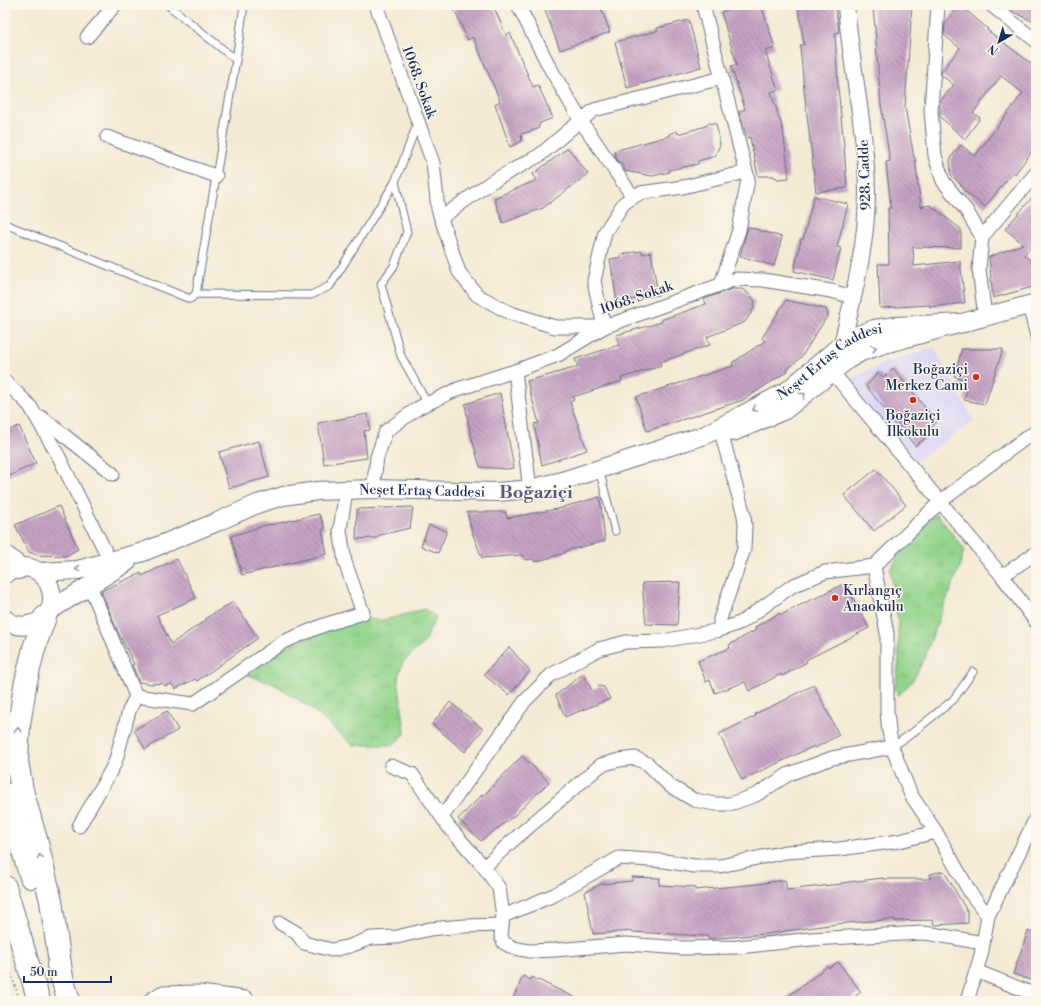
<svg xmlns="http://www.w3.org/2000/svg" width="1041" height="1006" font-family="'Libre Bodoni',serif">
<style>
.built{fill:#dcd6f6}
.park{fill:url(#park-tufts);stroke:#578275}
.building{fill:url(#building-back-hatch)}
.lines{fill:none;stroke-linecap:round;stroke-linejoin:round}
.service-casing{stroke:#677087;stroke-width:9}
.minor-casing{stroke:#677087;stroke-width:15}
.tertiary-casing{stroke:#677087;stroke-width:18}
.secondary-casing{stroke:#677087;stroke-width:20}
.trunk-casing{stroke:#677087;stroke-width:24}
.path{stroke:#677087;stroke-width:2;stroke-dasharray:1 3;stroke-linecap:butt}
.service{stroke:#fff;stroke-width:7}
.minor{stroke:#fff;stroke-width:13}
.tertiary{stroke:#fff;stroke-width:16}
.secondary{stroke:#fff;stroke-width:18}
.trunk{stroke:#fff;stroke-width:22}
.oneway{stroke:#8d97ae}
.poi-dot{fill:#c8321e;stroke:#fbf7ec;stroke-width:1.5}
.labels{text-anchor:middle;stroke-width:3;stroke-linejoin:round;paint-order:stroke}
.street-label{font-size:14px;fill:#1b2f5e;stroke:#fbf7ec}
.poi-label{font-size:14px;fill:#1b2f5e;stroke:#fbf7ec;text-anchor:end}
.district-label{font-size:18px;font-weight:bold;fill:#575781;stroke:#fbf7ec}
</style>
<defs>
<pattern id="park-tufts" width="24" height="20" patternUnits="userSpaceOnUse"><rect width="24" height="20" fill="#93d48c"/><path d="M3 7l-1-3M5 7V3M7 7l1-3M15 17l-1-3M17 17v-4M19 17l1-3" fill="none" stroke="#7eb67b"/></pattern>
<pattern id="building-back-hatch" width="6" height="6" patternUnits="userSpaceOnUse"><rect width="6" height="6" fill="#c6a2c3"/><path d="M-1 5l2 2M0 0l6 6M5-1l2 2" fill="none" stroke="#a084a2"/></pattern>
</defs>
<rect width="100%" height="100%" fill="#fbf7ec"/>
<filter id="ink" filterUnits="userSpaceOnUse"><feTurbulence type="fractalNoise" baseFrequency=".025" numOctaves="2"/><feDisplacementMap in="SourceGraphic" scale="8" xChannelSelector="R" yChannelSelector="G"/><feConvolveMatrix kernelMatrix="1 2 1 2 8 2 1 2 1" color-interpolation-filters="sRGB"/></filter>
<filter id="wash" filterUnits="userSpaceOnUse"><feTurbulence type="fractalNoise" baseFrequency=".012" numOctaves="4" result="noise"/><feDisplacementMap in="SourceGraphic" scale="16" xChannelSelector="R" yChannelSelector="G"/><feGaussianBlur stdDeviation="0.9" result="paint"/><feColorMatrix in="noise" values="0 0 0 0 0 0 0 0 0 0 0 0 0 0 0 0 0 1.4 0 .05"/><feComposite in="paint" operator="in"/></filter>
<g filter="url(#wash)">
<rect width="100%" height="100%" fill="#f4ead4"/>
<!-- built -->
<polygon class="built" points="934,347 974,421 916,461 880,419 845,382 879,365"/>
<!-- park -->
<g class="park">
<polygon points="937,514 964,549 960,567 939,618 925,657 913,680 898,696 895,688 899,660 898,621 890,570 909,539"/>
<polygon points="424,609 436,617 423,644 403,662 398,677 405,734 393,745 353,745 312,709 276,685 248,675 279,649 360,619 385,620"/>
</g>
<g id="blocks">
<!-- building -->
<g class="building">
<polygon points="452,5 493,5 506,35 510,33 533,87 538,85 553,118 540,123 538,129 521,134 522,141 510,147 495,104 500,101 473,37 468,40"/>
<polygon points="543,5 600,5 610,32 560,50"/>
<polygon points="744,5 761,5 775,48 765,51 778,90 771,92 783,130 789,178 778,179 773,176 758,176 750,137 747,138 739,112 745,109 731,66 737,65 721,12"/>
<polygon points="798,5 835,5 839,32 835,33 838,87 844,146 847,188 816,192 804,89 800,45 804,45"/>
<polygon points="873,5 912,5 905,107 914,158 915,158 921,207 930,205 961,229 961,248 913,247 914,266 960,261 965,303 930,307 930,305 880,308 878,264 889,264 888,208 891,208 886,162 890,161 881,105"/>
<polygon points="960,5 988,29 987,30 1036,67 1036,146 1015,174 1013,172 985,207 963,190 963,187 951,175 950,160 954,153 961,145 975,156 1023,93 1001,76 973,113 980,118 965,139 940,117 940,101 954,85 941,75 942,71 960,48 944,35 945,24"/>
<polygon points="1004,5 1036,5 1036,23 1010,10"/>
<polygon points="689,20 701,67 627,88 615,42 657,31 657,28"/>
<polygon points="709,123 716,124 720,145 715,156 698,161 698,164 669,170 670,172 652,176 625,171 622,163 620,163 617,160 614,151 669,136 669,134 677,131 678,134 706,126"/>
<polygon points="568,148 588,174 543,208 503,223 494,198 537,180 533,174"/>
<polygon points="1036,193 1036,241 1024,255 1036,265 1036,286 993,298 989,257 1023,244 1005,229"/>
<polygon points="814,196 848,204 837,247 841,248 833,280 794,271 801,239 803,239"/>
<polygon points="748,227 782,237 774,266 740,256"/>
<polygon points="642,251 643,254 651,252 658,295 617,302 610,259 622,257 621,254"/>
<polygon points="732,289 742,289 749,294 755,301 753,310 745,322 707,337 710,345 660,362 661,366 621,378 622,381 573,397 574,400 570,402 587,450 542,465 534,424 539,423 527,381 578,367 575,359 619,345 616,335 662,322 661,320 706,304 704,299"/>
<polygon points="786,300 826,309 828,315 802,356 787,370 788,371 743,400 647,431 636,397 733,366 732,363 765,341 762,338"/>
<polygon points="962,349 1003,349 985,404 964,400 968,388 959,385 961,378 954,376"/>
<polygon points="893,368 937,422 928,430 930,435 915,446 866,386 878,373 884,377"/>
<polygon points="500,393 514,468 506,469 480,467 470,432 465,404"/>
<polygon points="368,414 370,430 364,431 367,458 324,464 318,423"/>
<polygon points="19,426 36,463 5,478 5,432"/>
<polygon points="259,441 269,477 229,488 219,452"/>
<polygon points="876,469 906,505 874,531 844,495"/>
<polygon points="600,497 605,541 565,551 565,553 535,562 533,559 525,560 523,555 482,558 472,532 467,512 506,512 507,518 563,508 563,507"/>
<polygon points="59,506 78,549 66,556 37,555 29,552 15,525"/>
<polygon points="413,507 410,528 380,535 376,538 356,539 357,509"/>
<polygon points="319,514 325,528 322,530 327,554 242,575 231,536 270,524 270,525"/>
<polygon points="429,525 447,531 438,553 421,546"/>
<polygon points="177,559 196,598 157,615 171,644 207,619 206,618 233,602 258,638 197,681 195,679 175,689 172,684 165,686 162,683 152,684 139,682 132,665 134,664 118,632 101,591 141,573 142,576"/>
<polygon points="680,582 677,625 646,624 642,583"/>
<polygon points="845,583 869,628 806,660 807,662 782,676 781,674 749,691 745,682 715,693 710,680 706,682 698,661 730,648 729,645 756,630 755,627 780,613 781,615 814,598 814,599"/>
<polygon points="509,647 530,671 509,695 484,675"/>
<polygon points="583,674 593,692 599,686 604,687 610,699 565,717 556,695"/>
<polygon points="814,685 839,735 815,748 814,746 742,780 719,734 756,716 755,714 789,698 789,697"/>
<polygon points="450,702 483,729 465,752 432,724"/>
<polygon points="167,711 178,730 145,749 134,730"/>
<polygon points="522,756 549,782 515,815 481,841 458,819 483,794 484,795"/>
<polygon points="944,871 968,913 968,923 934,925 933,920 895,921 895,919 836,924 765,934 708,939 708,936 632,932 632,931 593,934 585,892 601,884 632,881 632,877 660,878 659,885 695,887 695,890 757,884 785,880 787,890 841,884 841,883 883,878 883,879 930,879 930,874"/>
<polygon points="1028,931 1036,934 1036,982 1013,974"/>
<polygon points="838,962 861,992 849,1001 782,1001 828,966 829,968"/>
<polygon points="523,976 531,980 532,977 582,1001 512,1001"/>
</g>
</g>
</g>
<g filter="url(#ink)">
<use href="#blocks" fill-opacity="0" stroke="#677087" stroke-width="1"/>
<g class="lines">
<!-- service casing -->
<g class="service-casing">
<g id="service">
<polyline points="168,5 236,60"/>
<polyline points="418,122 395,182 407,232 394,266 381,284 401,356 427,403"/>
<polyline points="5,224 190,299 196,294 311,295 330,286 395,182"/>
<polyline points="196,294 236,60 244,5"/>
<polyline points="1026,306 1036,344"/>
<polyline points="599,469 615,531"/>
<polyline points="892,747 911,734 953,700 973,672"/>
</g>
</g>
<!-- minor casing -->
<g class="minor-casing">
<g id="minor">
<polyline points="376,5 433,163 438,209 459,272 477,295 510,313 555,327 604,327 736,279 763,280 831,291 853,297"/>
<polyline points="518,5 549,66 581,121 633,197"/>
<polyline points="703,5 748,179 739,230 721,284"/>
<polyline points="938,5 931,110 935,156 943,181 966,210 982,237"/>
<polyline points="991,5 1036,41"/>
<polyline points="87,37 115,5"/>
<polyline points="107,137 216,176"/>
<polyline points="441,218 491,182 540,155 568,131 594,110 722,78"/>
<polyline points="985,317 979,269 982,237 1036,173"/>
<polyline points="515,371 530,489"/>
<polyline points="833,373 1002,576 1036,622"/>
<polyline points="5,381 30,406 59,457 110,561"/>
<polyline points="41,417 113,474"/>
<polyline points="373,489 377,457 386,431 418,408 458,389 515,371 558,355 604,327 594,281 605,232 624,203 640,193 683,187 746,172"/>
<polyline points="874,566 887,633 887,711 889,731 892,747 911,795 936,832 971,894 988,916 981,955 967,1001"/>
<polyline points="874,566 941,501 1027,437 1036,432"/>
<polyline points="1002,576 1036,553"/>
<polyline points="90,586 136,696"/>
<polyline points="720,630 720,619 744,549 745,526 744,515 722,436"/>
<polyline points="391,766 412,774 448,826 484,867 499,888 503,916 501,936 504,943 514,948 529,951 555,950 626,944 682,948 738,947 811,939 922,933 932,934 983,943"/>
<polyline points="442,817 525,701 551,675 599,649 626,642 663,641 720,630 742,622 792,586 825,572 874,566"/>
<polyline points="79,826 100,790 115,763 129,711 136,696 193,704 283,642 324,625 363,613 345,562 340,530 346,490"/>
<polyline points="484,867 511,842 601,765 619,760 635,758 648,764 670,786 694,800 715,804 730,804 756,795 789,774 832,758 892,747"/>
<polyline points="503,916 554,895 619,858 665,861 694,866 720,866 785,852 839,849 899,841 936,832"/>
<polyline points="988,916 1036,818"/>
<polyline points="280,923 297,933 304,943 332,950 350,946 371,938 397,937 430,929 464,926 502,925"/>
<polyline points="976,971 1036,995"/>
<polyline points="149,1001 161,993 200,992 246,998 249,1001"/>
</g>
</g>
<!-- tertiary casing -->
<g class="tertiary-casing">
<path id="tertiary" d="M842,344C854,294 867,244 867,192C866,129 851,67 846,5"/>
</g>
<!-- secondary casing -->
<g class="secondary-casing">
<g id="secondary">
<polyline points="733,432 785,410 847,360 861,352 884,344 1036,303"/>
<path id="s1" d="M39,572L78,570L143,552L217,522L257,504L283,496L317,491L373,489L498,492L530,489L562,481L705,435L787,391L842,344L858,335L874,329L896,326L964,323"/>
<path d="M5,574C47,545 74,618 28,625C20,627 12,625 5,619"/>
<polyline points="49,611 127,562"/>
</g>
</g>
<!-- trunk casing -->
<g class="trunk-casing">
<g id="trunk">
<polyline points="5,557 18,568"/>
<polyline points="45,617 34,648 25,686 19,725 17,761 22,790 37,843 51,901 62,978"/>
<polyline points="5,794 31,877"/>
<polyline points="5,887 39,1001"/>
<polyline points="58,965 69,1001"/>
</g>
</g>
<!-- path -->
<polyline class="path" points="5,955 20,1001"/>
<!-- service -->
<use href="#service" class="service"/>
<!-- minor -->
<use href="#minor" class="minor"/>
<!-- tertiary -->
<use href="#tertiary" class="tertiary"/>
<!-- secondary -->
<use href="#secondary" class="secondary"/>
<!-- trunk -->
<use href="#trunk" class="trunk"/>
</g>
<!-- one-way arrows -->
<defs><path id="oneway-chevron" d="M-2-3.5L2.5 0L-2 3.5" fill="none" stroke-width="1.6" stroke-linecap="round" stroke-linejoin="round"/></defs>
<g class="oneway">
<use href="#oneway-chevron" transform="translate(874 348) rotate(-19)"/>
<use href="#oneway-chevron" transform="translate(803 395) rotate(-38)"/>
<use href="#oneway-chevron" transform="translate(755 409) rotate(153)"/>
<use href="#oneway-chevron" transform="translate(78 569) rotate(170)"/>
<use href="#oneway-chevron" transform="translate(18 730) rotate(-87)"/>
<use href="#oneway-chevron" transform="translate(40 857) rotate(-104)"/>
</g>
</g>
<!-- markers -->
<g class="poi-dot">
<circle cx="976" cy="377" r="4"/>
<circle cx="913" cy="400" r="4"/>
<circle cx="835" cy="598" r="4"/>
</g>
<g class="labels">
<!-- street labels -->
<g class="street-label">
<text transform="translate(420 82) rotate(70)" y="5">1068. Sokak</text>
<text transform="translate(864 175) rotate(-92)" y="5">928. Cadde</text>
<text transform="translate(636 297) rotate(-19)" y="5">1068. Sokak</text>
<text dy="5" stroke="none"><textPath href="#s1" startOffset="834">Neşet Ertaş Caddesi</textPath></text>
<text dy="5" stroke="none"><textPath href="#s1" startOffset="397">Neşet Ertaş Caddesi</textPath></text>
</g>
<!-- poi labels -->
<g class="poi-label">
<text x="968" y="374">Boğaziçi<tspan x="968" dy="16">Merkez Cami</tspan></text>
<text x="913" y="420" text-anchor="middle">Boğaziçi<tspan x="913" dy="16">İlkokulu</tspan></text>
<text x="843" y="595" text-anchor="start">Kırlangıç<tspan x="843" dy="16">Anaokulu</tspan></text>
</g>
<!-- district labels -->
<g class="district-label">
<text x="536" y="498">Boğaziçi</text>
</g>
</g>
<!-- margin -->
<rect width="1041" height="1006" fill="none" stroke="#fbf7ec" stroke-width="20"/>
<!-- north arrow -->
<g transform="translate(999 42) rotate(218)" stroke="#fbf7ec" stroke-width="3" paint-order="stroke">
<path d="M0-3L7 15L0 10L-7 15Z" fill="#1b2f5e"/>
<text y="-6" font-size="11" font-weight="bold" text-anchor="middle" fill="#1b2f5e">N</text>
</g>
<!-- scale -->
<path d="M24 976v6h87v-6" fill="none" stroke="#1b2f5e" stroke-width="2"/>
<text x="30" y="976" font-size="12" fill="#1b2f5e" stroke="#fbf7ec" stroke-width="3" paint-order="stroke">50 m</text>
</svg>
